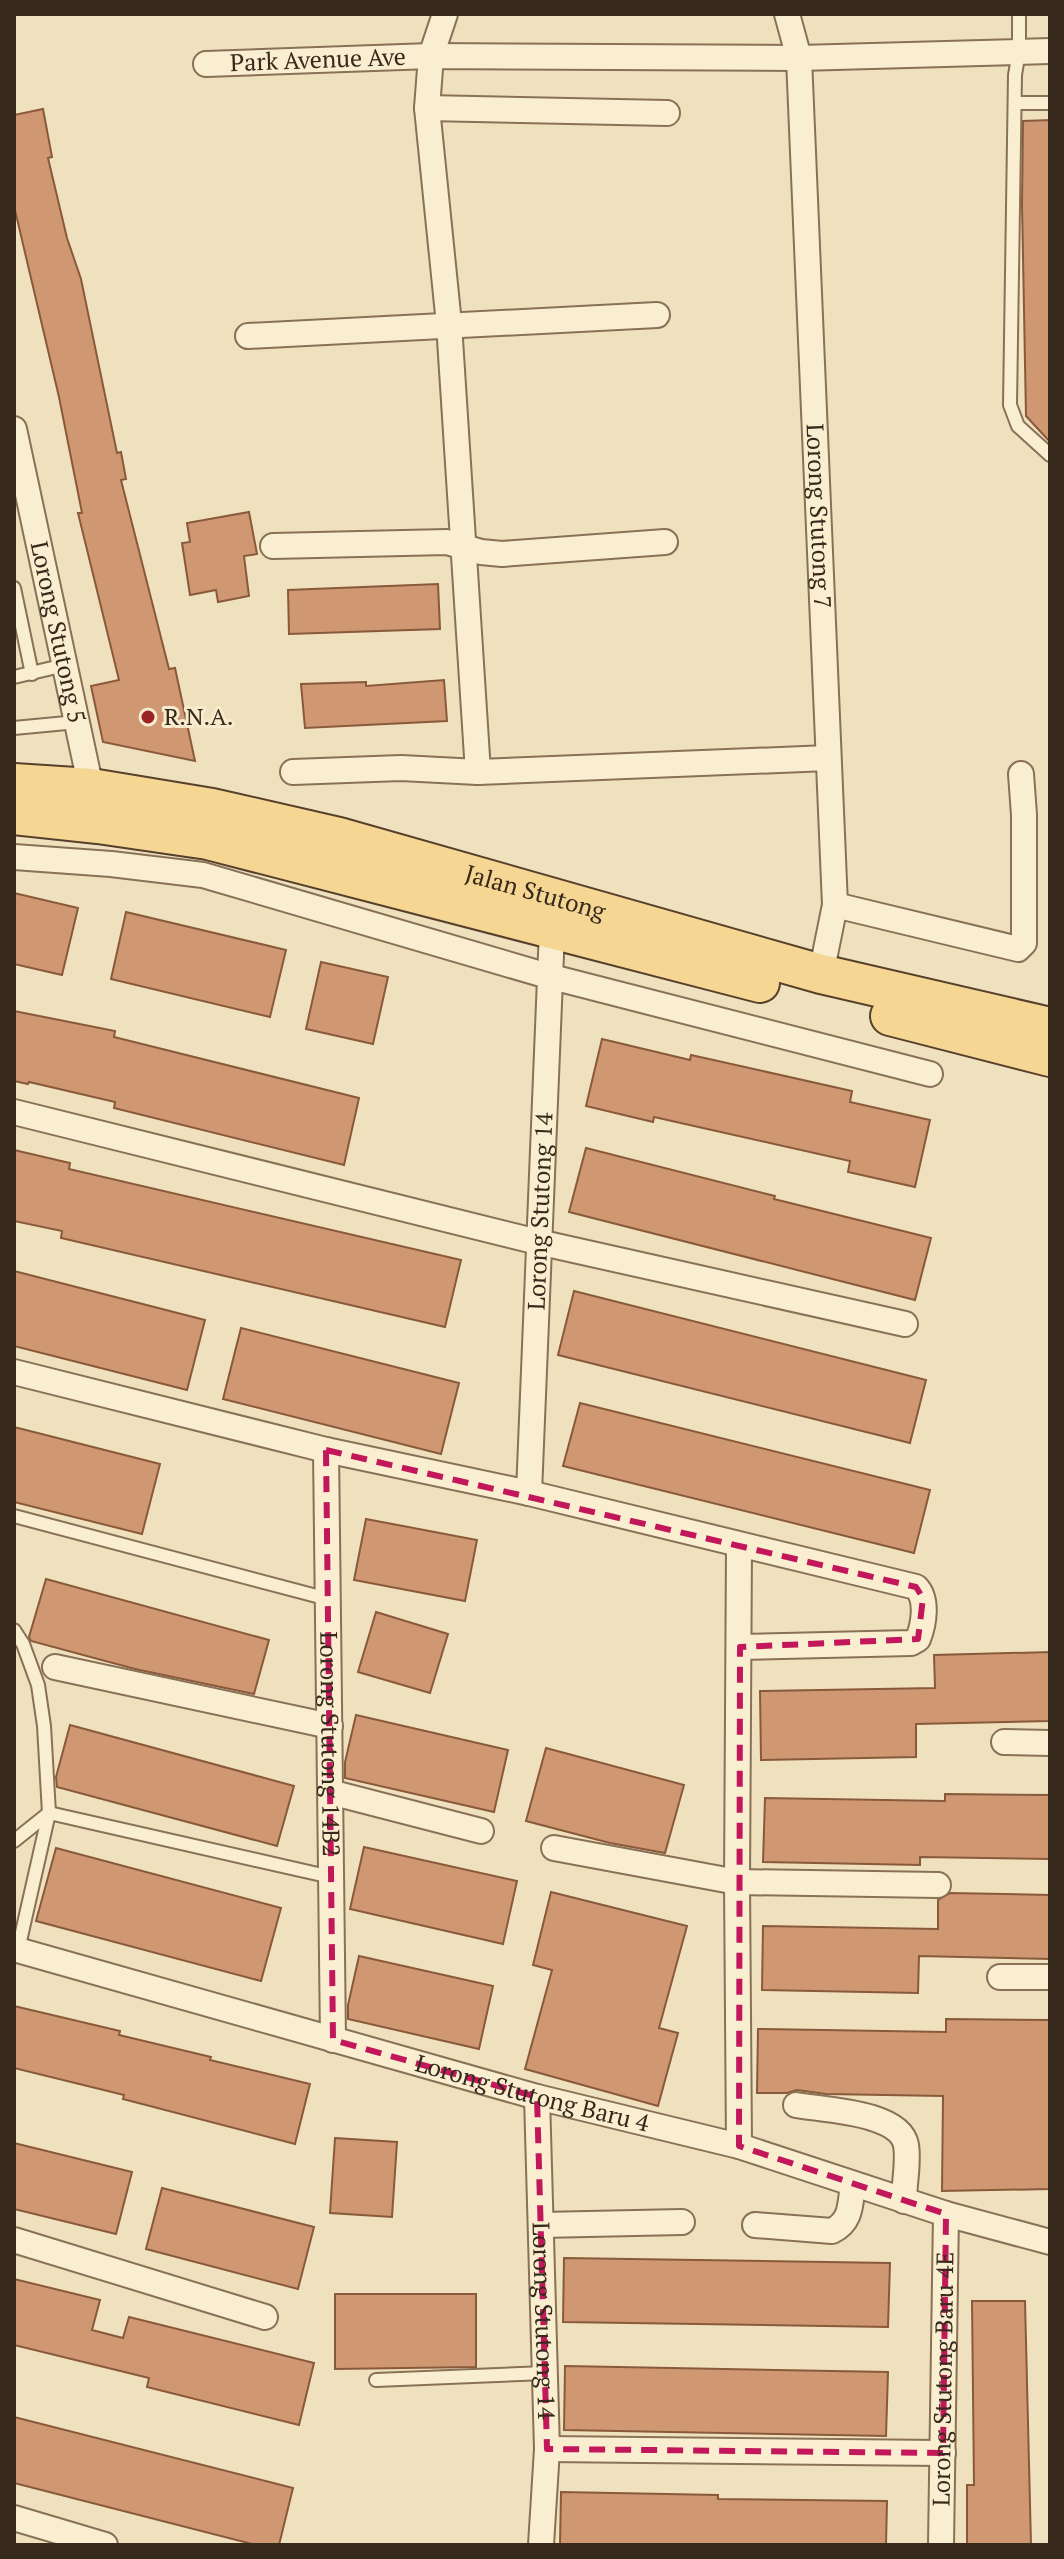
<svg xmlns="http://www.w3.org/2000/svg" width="1064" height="2559" font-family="'PT Serif',serif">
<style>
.building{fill:#cf9872;stroke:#89593b;stroke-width:2}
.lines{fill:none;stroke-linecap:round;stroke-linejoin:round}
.lane-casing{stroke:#887156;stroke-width:16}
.street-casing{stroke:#887156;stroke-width:28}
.primary-casing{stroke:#563f2b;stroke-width:42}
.lane{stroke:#faeed1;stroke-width:12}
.street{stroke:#faeed1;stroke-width:24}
.primary{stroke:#f5d693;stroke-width:38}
.marked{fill:none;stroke:#c2185b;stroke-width:6;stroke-dasharray:16 10;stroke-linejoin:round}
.poi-dot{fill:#9a2425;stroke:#f7ebce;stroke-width:3}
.labels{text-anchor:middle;stroke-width:6;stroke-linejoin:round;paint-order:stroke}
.street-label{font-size:24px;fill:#37291b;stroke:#f7ebce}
.poi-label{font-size:24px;fill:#37291b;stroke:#f7ebce;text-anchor:start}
</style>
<rect width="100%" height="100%" fill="#f0e1be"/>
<!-- building -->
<g class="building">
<polygon points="43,109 52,157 48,158 67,238 81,279 117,453 121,452 126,479 121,480 169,669 175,668 195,761 103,742 91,686 119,680 78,513 82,513 59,397 14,206 14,115"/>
<polygon points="1050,120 1050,442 1026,416 1022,204 1023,121"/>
<polygon points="249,512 257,554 244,556 249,596 218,602 216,590 190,595 182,543 190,542 187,523"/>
<polygon points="438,584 440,629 289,634 288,590"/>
<polygon points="444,680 447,721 305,728 301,684 366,682 366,686"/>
<polygon points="14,893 78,908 62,975 14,964"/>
<polygon points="126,912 286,950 270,1017 111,979"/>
<polygon points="321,962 388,977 373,1044 306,1029"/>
<polygon points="14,1011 115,1031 114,1037 359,1098 344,1165 114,1108 115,1102 29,1082 28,1084 14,1081"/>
<polygon points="602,1039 690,1060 691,1055 852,1091 850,1102 930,1120 915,1187 848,1172 850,1161 654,1117 653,1122 586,1106"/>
<polygon points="586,1148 775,1196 774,1199 931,1238 915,1300 569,1212"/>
<polygon points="14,1150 70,1163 69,1169 461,1260 445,1327 61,1238 62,1231 14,1221"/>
<polygon points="14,1271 205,1320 187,1390 14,1346"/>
<polygon points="574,1291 926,1380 910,1443 558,1355"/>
<polygon points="241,1328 459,1383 441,1454 223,1399"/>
<polygon points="580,1403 930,1490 914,1553 563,1466"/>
<polygon points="14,1427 160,1464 142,1534 14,1502"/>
<polygon points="366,1519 477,1540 465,1601 354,1580"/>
<polygon points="46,1579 269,1640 254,1694 135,1669 31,1641 29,1637"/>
<polygon points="376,1612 448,1634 430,1693 358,1672"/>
<polygon points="1050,1652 1050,1721 916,1724 916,1757 761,1760 760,1691 935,1688 934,1655"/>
<polygon points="356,1715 508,1750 494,1812 345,1778 345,1762"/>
<polygon points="70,1725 294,1786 277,1846 57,1787 56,1777"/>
<polygon points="546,1748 684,1785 665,1853 610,1843 526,1821"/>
<polygon points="945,1794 1050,1795 1050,1859 920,1857 920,1865 763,1862 765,1798 945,1801"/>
<polygon points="364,1847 517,1881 503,1944 350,1909"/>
<polygon points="56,1848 281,1908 261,1981 36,1921"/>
<polygon points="551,1892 687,1926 659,2028 678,2033 658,2106 525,2069 552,1970 533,1965"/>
<polygon points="950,1893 1050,1895 1050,1959 919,1956 918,1993 762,1990 763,1926 938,1929 938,1900"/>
<polygon points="359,1956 493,1986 479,2049 348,2019 348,2005"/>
<polygon points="14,2006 120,2031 119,2035 211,2057 210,2060 310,2084 295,2144 123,2099 124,2095 14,2068"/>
<polygon points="946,2019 1050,2020 1050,2189 942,2191 943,2096 826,2094 797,2090 787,2093 757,2093 758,2029 946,2032"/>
<polygon points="335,2138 397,2142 392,2217 330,2213"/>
<polygon points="14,2143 132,2172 116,2234 14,2209"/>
<polygon points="162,2188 314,2227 298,2289 146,2249"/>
<polygon points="564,2258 890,2263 888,2327 563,2322"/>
<polygon points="14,2279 100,2300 92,2330 123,2338 129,2317 314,2363 299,2425 147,2387 149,2378 14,2345"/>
<polygon points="335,2294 476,2294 476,2367 335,2369"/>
<polygon points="972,2301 1025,2301 1031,2545 967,2545 967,2485 974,2485"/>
<polygon points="565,2366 888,2372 886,2436 564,2430"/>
<polygon points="14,2417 293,2488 279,2545 256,2545 14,2483"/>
<polygon points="561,2492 718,2495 718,2499 887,2501 886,2545 560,2545"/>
</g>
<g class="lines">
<!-- lane casing -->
<g class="lane-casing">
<g id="lane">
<polyline points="1019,14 1019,51 1015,75 1010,405 1018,426 1050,455"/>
<polyline points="1015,103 1050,103"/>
<polyline points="14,588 32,674"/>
<polyline points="14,677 65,665"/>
<polyline points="14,728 77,722"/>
<polyline points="14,1516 328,1599"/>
<polyline points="14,1630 23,1644 38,1685 44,1726 49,1813 18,1950"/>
<polyline points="14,1841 49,1813 331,1877"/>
<polyline points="376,2380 545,2373"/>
</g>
</g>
<!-- street casing -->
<g class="street-casing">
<g id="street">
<polyline points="445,14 431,56 427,108 449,324 478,772"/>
<path id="s1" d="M787,14L799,58L835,905L821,974"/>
<path id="s2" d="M206,64L431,56L799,58L1050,51"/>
<polyline points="427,108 667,113"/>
<polyline points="248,336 657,315"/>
<path id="s3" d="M14,429L91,788"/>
<polyline points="273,546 447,542 481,552 502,554 665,542"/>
<polyline points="293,772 401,768 478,772 828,758"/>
<polyline points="14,857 111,864 203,875 548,976 930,1074"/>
<polyline points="835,905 1018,949 1024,943 1024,815 1021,774"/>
<polyline points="14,1112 538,1242 905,1324"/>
<path d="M14,1372L326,1450L529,1493L916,1587C928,1599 924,1624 918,1639L911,1643L740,1647"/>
<path id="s4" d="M326,1450L333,2040"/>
<path id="s5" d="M529,1493L552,930"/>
<polyline points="55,1667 330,1726"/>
<polyline points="1004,1742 1050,1743"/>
<polyline points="330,1792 481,1831"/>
<polyline points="554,1848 737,1882 938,1885"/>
<path id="s6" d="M14,1949L537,2097L739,2146L946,2214L1050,2242"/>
<polyline points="1000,1977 1050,1977"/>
<path id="s7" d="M537,2097L547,2449L541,2545"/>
<path d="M796,2105C824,2110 900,2112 906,2145C909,2162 904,2183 904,2201"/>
<polyline points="739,2146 737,1882 739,1546"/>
<polyline points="541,2225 682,2222"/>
<path d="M755,2225L832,2231C852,2221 850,2204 853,2184"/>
<polyline points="14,2240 265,2317"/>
<polyline points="547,2449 943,2453"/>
<polyline points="14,2518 105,2545"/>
<path id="s8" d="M941,2545L946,2214"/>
</g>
</g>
<!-- primary casing -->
<g class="primary-casing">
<g id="primary">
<path id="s9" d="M14,783L91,788L212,808L339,837L821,974L1050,1027"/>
<polyline points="14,815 98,824 208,840 760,983"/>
<polyline points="890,1016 1050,1057"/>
</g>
</g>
<!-- lane -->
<use href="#lane" class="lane"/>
<!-- street -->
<use href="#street" class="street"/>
<!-- primary -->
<use href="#primary" class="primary"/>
</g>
<!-- marked area -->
<path class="marked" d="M326,1450L916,1587L923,1598L918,1639L740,1647L739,2146L946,2214L943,2453L547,2449L537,2097L333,2040Z"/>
<!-- markers -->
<circle class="poi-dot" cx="148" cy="717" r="8"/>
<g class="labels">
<!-- street labels -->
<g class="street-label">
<text dy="8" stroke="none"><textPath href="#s2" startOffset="112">Park Avenue Ave</textPath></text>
<text dy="8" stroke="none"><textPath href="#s1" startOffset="504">Lorong Stutong 7</textPath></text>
<text dy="8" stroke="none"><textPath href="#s3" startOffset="208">Lorong Stutong 5</textPath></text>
<text dy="8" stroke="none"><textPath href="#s9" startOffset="534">Jalan Stutong</textPath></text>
<text dy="8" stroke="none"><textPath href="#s5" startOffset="282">Lorong Stutong 14</textPath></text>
<text dy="8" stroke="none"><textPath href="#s4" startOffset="294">Lorong Stutong 14B2</textPath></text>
<text dy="8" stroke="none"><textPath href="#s6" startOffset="538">Lorong Stutong Baru 4</textPath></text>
<text dy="8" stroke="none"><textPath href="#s7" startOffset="224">Lorong Stutong 14</textPath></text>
<text dy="8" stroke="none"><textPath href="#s8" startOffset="166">Lorong Stutong Baru 4E</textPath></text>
</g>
<!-- poi labels -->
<g class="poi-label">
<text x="164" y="725">R.N.A.</text>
</g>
</g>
<!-- border -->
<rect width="1064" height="2559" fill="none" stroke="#37291b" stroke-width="32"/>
</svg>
